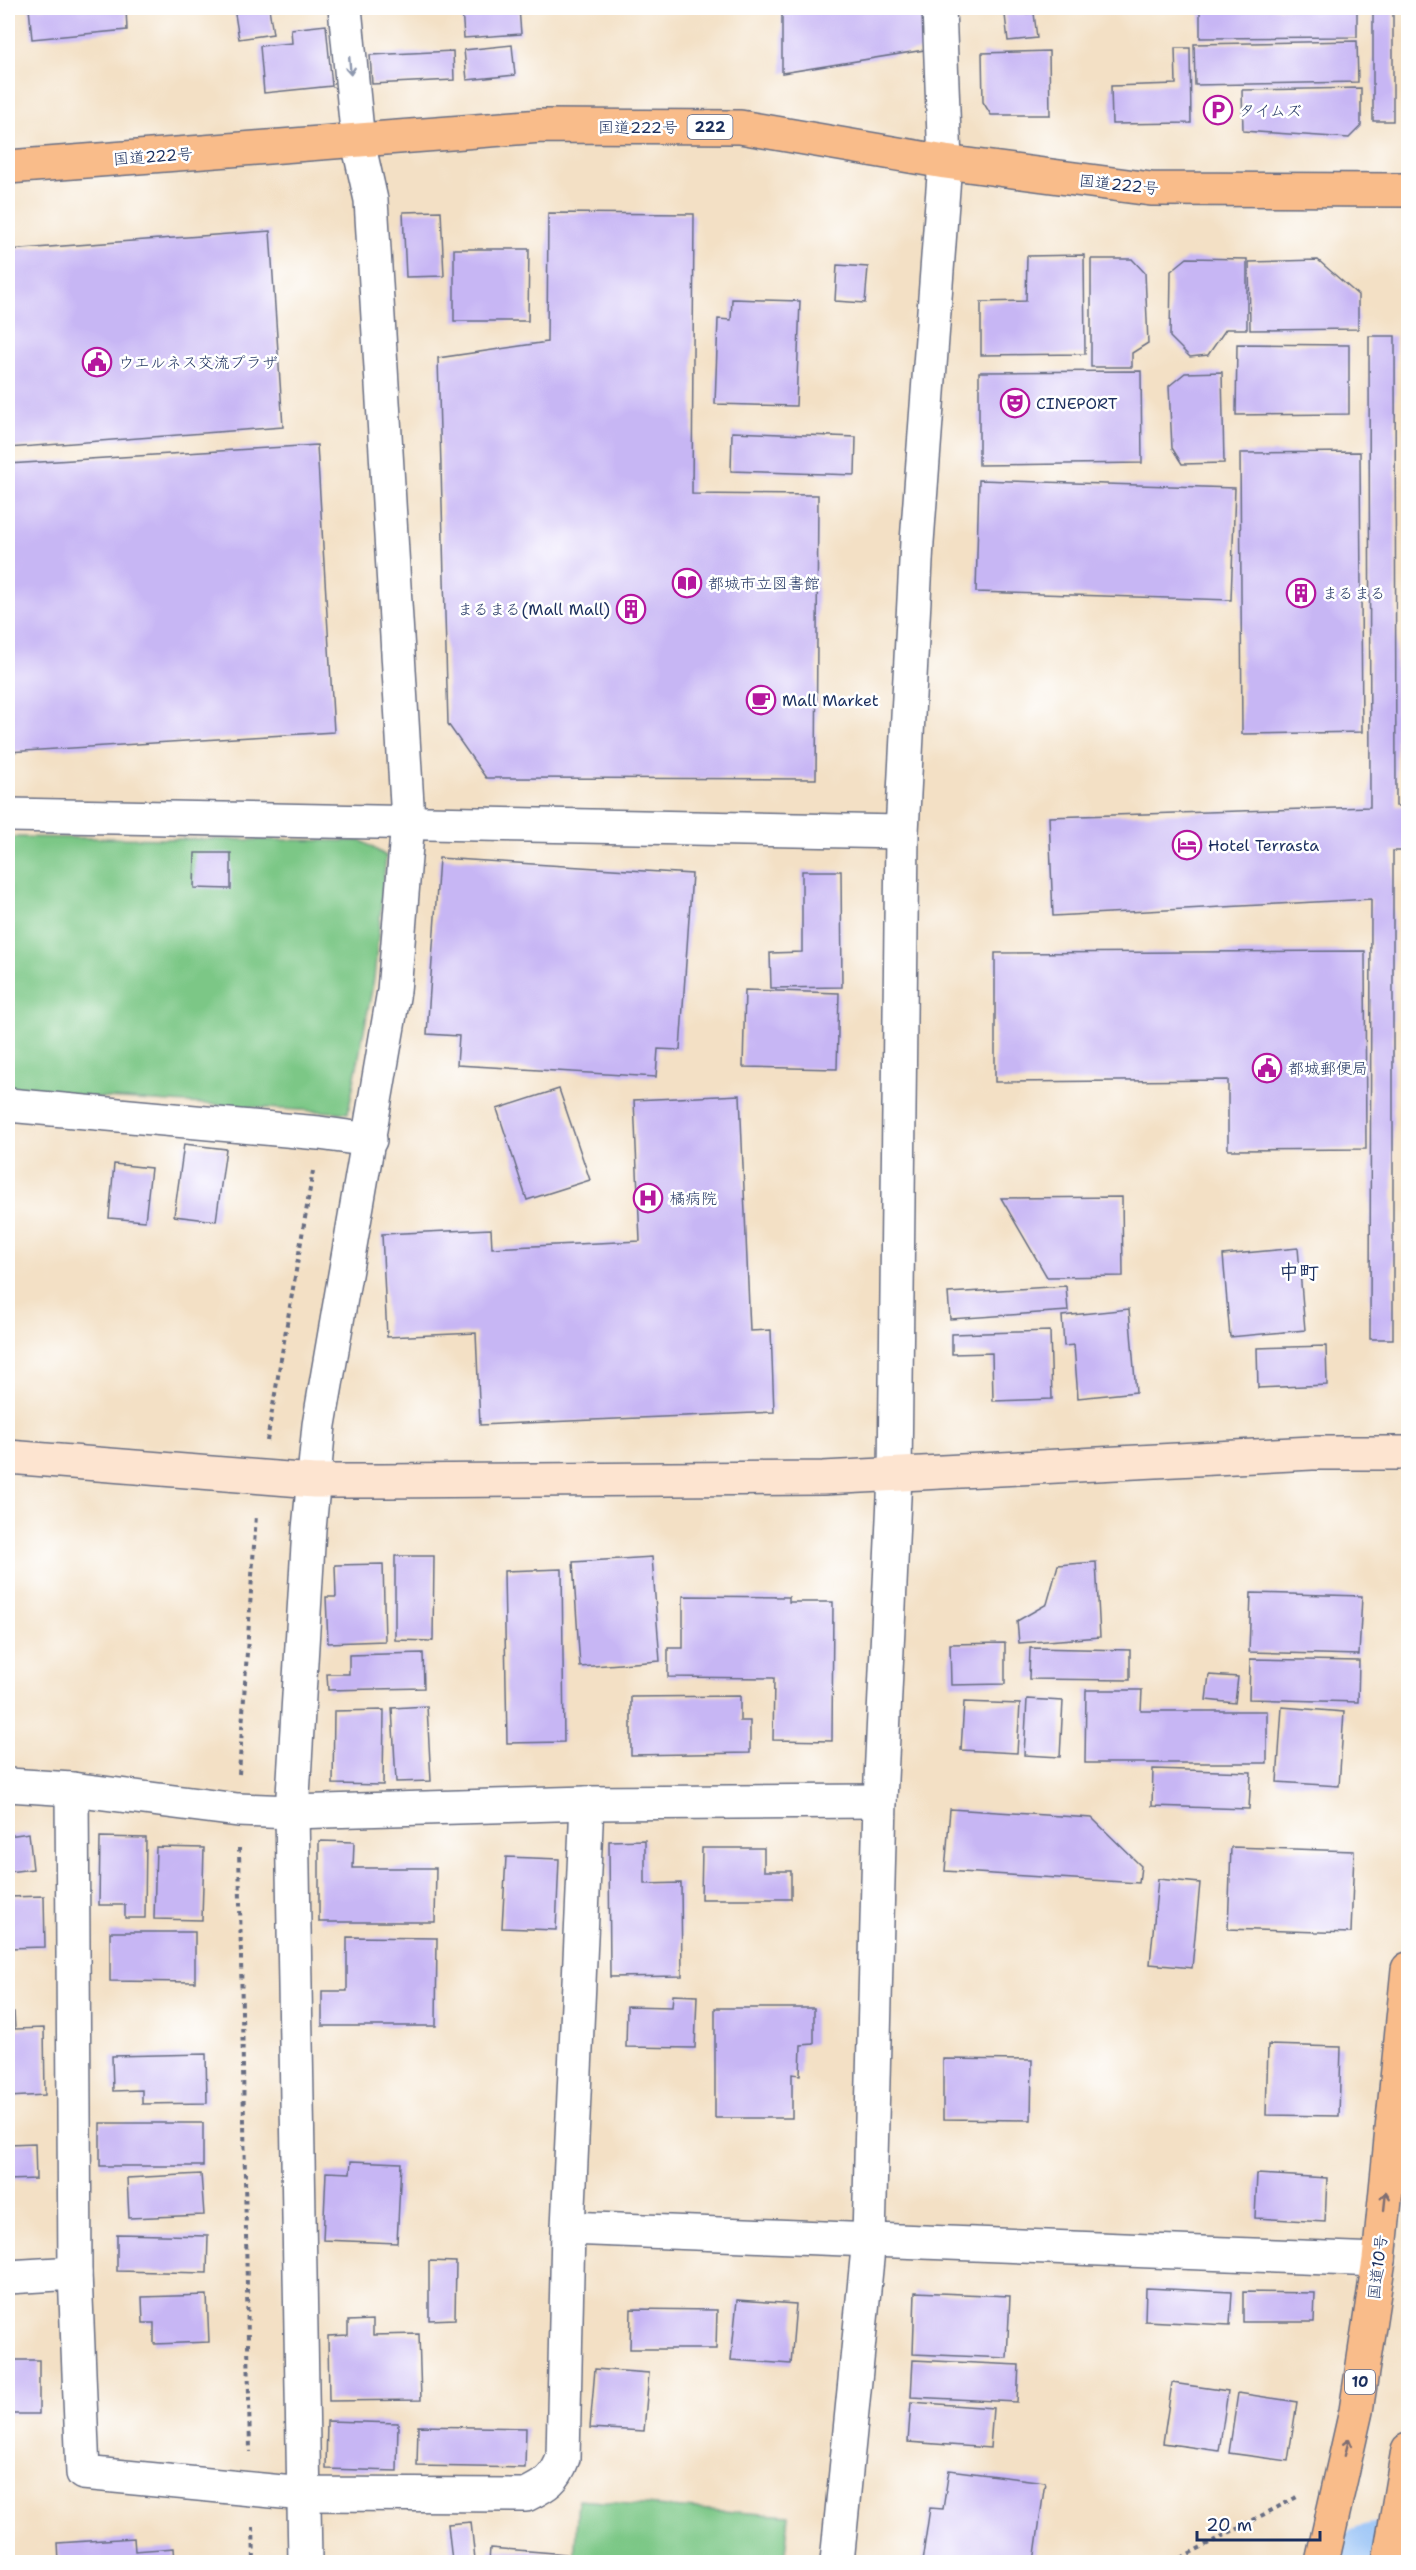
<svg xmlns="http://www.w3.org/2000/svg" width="1416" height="2570" font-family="'Shantell Sans','Klee One',sans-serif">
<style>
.green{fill:#7bc786;stroke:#4b7b72;stroke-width:1.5}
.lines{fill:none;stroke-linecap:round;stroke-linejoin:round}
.river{stroke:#88b9f4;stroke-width:74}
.building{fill:#c7b6f4}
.street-casing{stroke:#676d82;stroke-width:36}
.secondary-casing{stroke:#676d82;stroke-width:36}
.highway-casing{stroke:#676d82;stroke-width:36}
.path{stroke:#676d82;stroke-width:4;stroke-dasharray:4.5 4.5;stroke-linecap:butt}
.street{stroke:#fff;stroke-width:33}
.secondary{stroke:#fde4d0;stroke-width:33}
.highway{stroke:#f9bc8a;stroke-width:33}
.oneway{stroke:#8d97ae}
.oneway2{stroke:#7f6e72}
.labels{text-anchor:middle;stroke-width:5;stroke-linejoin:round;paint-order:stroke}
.shield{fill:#fff;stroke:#5f6d8e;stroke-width:1.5}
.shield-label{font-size:15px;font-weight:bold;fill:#1b2f5e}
.poi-label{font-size:16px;fill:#1b2f5e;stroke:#fff;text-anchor:start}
.street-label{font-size:16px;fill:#1b2f5e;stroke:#fff}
.quarter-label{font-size:20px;font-weight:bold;fill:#1b2f5e;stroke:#fff}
</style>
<rect width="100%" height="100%" fill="#fff"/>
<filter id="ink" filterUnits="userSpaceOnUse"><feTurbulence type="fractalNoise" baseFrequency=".0167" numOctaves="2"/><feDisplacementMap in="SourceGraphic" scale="12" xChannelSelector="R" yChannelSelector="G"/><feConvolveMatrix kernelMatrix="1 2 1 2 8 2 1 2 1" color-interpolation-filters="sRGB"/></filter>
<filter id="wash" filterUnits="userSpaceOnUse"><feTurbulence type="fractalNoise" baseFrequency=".008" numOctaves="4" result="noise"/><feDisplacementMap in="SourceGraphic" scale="24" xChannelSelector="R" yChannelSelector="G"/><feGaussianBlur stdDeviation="1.35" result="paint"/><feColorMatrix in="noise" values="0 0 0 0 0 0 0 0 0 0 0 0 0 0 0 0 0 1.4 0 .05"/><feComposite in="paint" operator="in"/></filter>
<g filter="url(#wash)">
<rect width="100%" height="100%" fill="#f3e0c5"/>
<!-- green -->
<g class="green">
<polygon points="8,837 362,841 386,856 374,979 348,1113 8,1092"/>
<polygon points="578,2500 789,2516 784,2562 574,2562"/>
</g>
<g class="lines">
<!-- river -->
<polyline class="river" points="1368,2562 1408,2553"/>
</g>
<g id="blocks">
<!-- building -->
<g class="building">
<polygon points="29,8 126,8 127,30 32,39"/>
<polygon points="234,8 269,8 273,34 239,39"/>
<polygon points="462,8 519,8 521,34 464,38"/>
<polygon points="782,8 923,8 924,50 782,73"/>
<polygon points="1200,8 1357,8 1357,37 1200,38"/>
<rect x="1373" y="8" width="20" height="113"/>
<polygon points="1034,13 1037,38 1008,41 1005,15"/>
<polygon points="326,25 332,86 264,93 260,46 292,43 291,29"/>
<polygon points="1357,41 1358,82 1195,85 1194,44"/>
<polygon points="512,45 515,75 467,80 464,50"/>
<polygon points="1175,48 1190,48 1191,123 1112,124 1111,86 1176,84"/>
<polygon points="453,51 454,80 372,84 370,55"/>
<polygon points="1049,51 1050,115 991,115 983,102 982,53"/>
<polygon points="1361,88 1361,126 1349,138 1243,131 1242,90"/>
<polygon points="441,211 444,276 406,277 403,212"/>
<polygon points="548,213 694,214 692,494 818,495 816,779 486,778 448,724 438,358 547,342"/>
<polygon points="270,231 283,427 8,448 8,250"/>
<polygon points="454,249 529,249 528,321 454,321"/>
<polygon points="1084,255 1085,354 981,355 981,302 1026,301 1027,256"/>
<polygon points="1187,258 1247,259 1247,329 1226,329 1208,355 1190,357 1170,337 1171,271"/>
<polygon points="1091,259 1132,259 1145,273 1148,343 1132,353 1132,367 1091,367"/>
<polygon points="1318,260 1358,295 1358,329 1250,330 1249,262"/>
<polygon points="837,265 868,267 865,303 835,301"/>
<polygon points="732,299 800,301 796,406 715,404 718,319 731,320"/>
<polygon points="1369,336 1395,336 1396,806 1408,806 1408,851 1393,851 1393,1339 1370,1339 1371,899 1053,916 1049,817 1370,807"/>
<polygon points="1237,344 1349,345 1349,414 1236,415"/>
<polygon points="1141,371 1142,463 979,465 979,372"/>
<polygon points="1222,372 1224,463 1182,464 1172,448 1169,386 1185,373"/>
<polygon points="732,432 856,437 855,475 731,471"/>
<polygon points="317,445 334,732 8,752 8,464"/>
<polygon points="1360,452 1362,732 1242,734 1240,453"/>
<polygon points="979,480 1235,488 1231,600 976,592"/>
<polygon points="195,853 231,853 231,889 194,888"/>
<polygon points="439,858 692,874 680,1050 658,1049 656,1077 457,1065 459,1036 427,1034"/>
<polygon points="802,871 841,871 842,987 771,988 770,953 802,952"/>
<polygon points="1365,951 1366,1149 1228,1150 1228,1080 995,1082 995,953"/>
<polygon points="745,990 839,993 837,1069 743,1067"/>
<polygon points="559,1089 590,1180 527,1200 497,1109"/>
<polygon points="740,1095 750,1331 771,1330 774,1412 480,1425 476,1333 387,1337 382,1234 491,1229 492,1248 640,1241 634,1100"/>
<polygon points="184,1144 226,1149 216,1221 174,1216"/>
<polygon points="114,1164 151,1168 145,1221 109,1218"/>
<polygon points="1122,1197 1123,1276 1047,1277 1001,1198"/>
<polygon points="1298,1248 1305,1330 1230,1337 1223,1255"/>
<polygon points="1066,1286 1068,1311 950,1319 948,1293"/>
<polygon points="1129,1309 1136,1392 1078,1398 1074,1345 1064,1346 1062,1316"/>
<polygon points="1050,1331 1052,1399 993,1401 992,1353 952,1354 952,1334"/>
<polygon points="1326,1346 1327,1385 1258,1388 1257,1348"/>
<polygon points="395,1556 434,1556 433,1641 395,1640"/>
<polygon points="652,1557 660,1661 580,1667 573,1562"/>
<polygon points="1096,1562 1100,1637 1019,1643 1017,1621 1047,1604 1058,1565"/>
<polygon points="383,1564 385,1641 328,1643 326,1597 336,1597 335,1565"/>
<polygon points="562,1569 564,1742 507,1743 504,1571"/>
<polygon points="1251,1593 1362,1596 1359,1655 1249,1652"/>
<polygon points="683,1596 789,1597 789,1602 833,1602 832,1741 773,1740 774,1678 668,1677 668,1648 683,1648"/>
<polygon points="1005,1643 1005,1684 951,1685 950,1644"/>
<polygon points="1030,1648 1130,1650 1130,1680 1029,1679"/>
<polygon points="423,1653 424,1688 328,1690 327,1674 349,1674 349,1655"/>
<polygon points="1250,1659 1359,1661 1358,1702 1249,1699"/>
<polygon points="1209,1675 1238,1677 1235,1703 1206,1700"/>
<polygon points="1086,1690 1142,1690 1141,1711 1267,1711 1267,1763 1085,1763"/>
<polygon points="740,1696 740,1721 750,1721 750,1753 631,1755 631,1697"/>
<polygon points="1027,1699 1063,1701 1060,1757 1024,1755"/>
<polygon points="964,1702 1020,1704 1017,1753 961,1750"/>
<polygon points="427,1706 431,1781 396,1782 392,1708"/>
<polygon points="1282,1707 1344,1712 1339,1786 1277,1782"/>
<polygon points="384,1710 383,1785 333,1784 334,1711"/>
<polygon points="1153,1769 1251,1772 1249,1809 1152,1806"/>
<polygon points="950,1809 1092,1818 1141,1866 1139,1883 945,1871"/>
<polygon points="29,1833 33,1869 8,1872 8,1836"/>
<polygon points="100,1837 146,1838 145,1918 125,1918 125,1905 99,1905"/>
<polygon points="645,1840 645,1884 681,1883 682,1976 610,1977 609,1841"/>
<polygon points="319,1841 354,1842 353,1868 436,1868 435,1922 319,1922"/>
<polygon points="156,1847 204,1848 202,1920 154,1919"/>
<polygon points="1231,1847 1354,1851 1351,1933 1228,1929"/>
<polygon points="702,1848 764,1848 764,1871 791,1871 791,1899 701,1899"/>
<polygon points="506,1857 559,1859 556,1930 502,1928"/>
<polygon points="1158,1879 1200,1883 1192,1968 1150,1964"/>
<polygon points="44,1896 45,1947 8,1948 8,1897"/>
<polygon points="110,1932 195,1932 195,1982 110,1981"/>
<polygon points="347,1937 437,1938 436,2026 322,2026 322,1991 347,1991"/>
<polygon points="673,1995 697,1996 695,2048 626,2047 627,2006 672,2007"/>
<polygon points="715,2008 814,2008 814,2044 801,2045 800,2075 792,2074 792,2118 715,2118"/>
<polygon points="8,2012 14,2012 15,2029 44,2028 45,2095 8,2097"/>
<polygon points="1268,2045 1341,2047 1339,2116 1266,2115"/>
<polygon points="206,2054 207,2103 142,2104 142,2090 113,2091 112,2056"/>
<polygon points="943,2059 1032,2060 1031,2120 943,2119"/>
<rect x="100" y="2123" width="103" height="43"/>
<polygon points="35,2143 36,2179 8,2180 8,2144"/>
<polygon points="351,2161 401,2163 397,2243 323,2240 326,2172 350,2173"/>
<polygon points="201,2174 204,2215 129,2218 127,2178"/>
<polygon points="1257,2174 1327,2178 1325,2222 1255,2218"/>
<polygon points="117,2234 208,2236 207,2273 117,2271"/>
<polygon points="429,2261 456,2262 455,2319 429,2320"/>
<polygon points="1146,2288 1232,2292 1230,2325 1145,2321"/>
<polygon points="915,2292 1010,2296 1007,2358 913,2354"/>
<polygon points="1243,2292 1315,2293 1314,2322 1243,2322"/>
<polygon points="207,2295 209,2342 154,2344 154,2323 143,2323 142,2297"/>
<polygon points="737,2300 796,2304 791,2364 731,2360"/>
<polygon points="631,2309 717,2310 716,2349 630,2349"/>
<polygon points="373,2320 373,2335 419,2334 421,2400 329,2401 328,2336 348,2335 348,2321"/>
<rect x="8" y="2360" width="31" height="54"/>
<polygon points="913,2360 1019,2365 1017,2402 911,2397"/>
<polygon points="595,2369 649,2373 644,2431 590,2428"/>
<polygon points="1172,2383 1228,2391 1219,2451 1163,2443"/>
<polygon points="1238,2393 1297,2402 1288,2461 1229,2453"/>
<polygon points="911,2402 993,2408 990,2448 908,2442"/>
<polygon points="327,2421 398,2423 397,2471 326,2469"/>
<polygon points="418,2426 526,2428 525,2468 417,2466"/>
<polygon points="949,2470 1045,2482 1034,2562 922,2562 930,2508 943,2509"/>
<polygon points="471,2522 475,2560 452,2562 448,2524"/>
<polygon points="134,2538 135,2551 174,2548 175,2562 59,2562 58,2543"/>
<polygon points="490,2548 566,2554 565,2562 489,2562"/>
</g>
</g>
</g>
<g filter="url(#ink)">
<use href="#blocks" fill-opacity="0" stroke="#676d82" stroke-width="1.5"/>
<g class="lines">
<!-- street casing -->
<g class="street-casing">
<g id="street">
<polyline points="8,815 902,832"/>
<polyline points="8,1105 319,1133 370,1140"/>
<polyline points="8,1785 72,1789 238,1810 292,1812 587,1803 880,1801"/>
<path d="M72,1789L75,2273L83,2473L304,2494L526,2495C546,2485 555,2480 563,2458L568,2228L587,1803"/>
<polyline points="568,2228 1379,2260"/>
<polyline points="8,2277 75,2273"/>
<polyline points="305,2562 292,1812 309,1529 319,1425 394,991 408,821 371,200 358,142 345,8"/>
<polyline points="837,2562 869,2239 880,1801 895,1476 902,832 917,542 945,162 939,8"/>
</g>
</g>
<!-- secondary casing -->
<g class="secondary-casing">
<polyline id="secondary" points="8,1457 314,1481 382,1481 823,1478 1312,1453 1408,1453"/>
</g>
<!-- highway casing -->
<g class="highway-casing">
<g id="highway">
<polyline points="8,167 541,126 740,127 945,162 1151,189 1408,190"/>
<polyline points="1322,2562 1356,2411 1379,2260 1408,1969"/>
<polyline points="1389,2562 1408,2450"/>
</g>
</g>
<!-- path -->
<g class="path">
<polyline points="267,1441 313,1171"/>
<polyline points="239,1774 256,1515"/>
<polyline points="239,1848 250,2452"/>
<polyline points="253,2527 254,2562"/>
<polyline points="1173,2562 1297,2497"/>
</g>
<!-- street -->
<use href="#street" class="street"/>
<!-- secondary -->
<use href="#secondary" class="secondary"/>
<!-- highway -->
<use href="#highway" class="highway"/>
</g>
<!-- one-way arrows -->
<defs><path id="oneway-shaft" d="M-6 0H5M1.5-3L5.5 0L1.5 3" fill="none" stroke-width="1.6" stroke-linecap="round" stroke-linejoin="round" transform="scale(1.5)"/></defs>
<use class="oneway" href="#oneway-shaft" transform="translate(350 66) rotate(85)"/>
<g class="oneway2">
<use href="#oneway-shaft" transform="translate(1385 2201) rotate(-84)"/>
<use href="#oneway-shaft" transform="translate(1347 2447) rotate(-76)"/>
</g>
</g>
<!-- icons -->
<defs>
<g id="parking-ring" transform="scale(1.5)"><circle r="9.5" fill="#fff" stroke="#b5179e" stroke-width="1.5"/><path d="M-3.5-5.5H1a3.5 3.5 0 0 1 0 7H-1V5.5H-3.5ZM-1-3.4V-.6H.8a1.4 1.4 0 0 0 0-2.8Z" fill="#b5179e"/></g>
<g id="civic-ring" transform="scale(1.5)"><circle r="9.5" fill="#fff" stroke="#b5179e" stroke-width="1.5"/><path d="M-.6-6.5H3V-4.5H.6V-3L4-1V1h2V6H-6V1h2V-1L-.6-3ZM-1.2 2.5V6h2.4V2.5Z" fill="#b5179e"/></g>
<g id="theatre-ring" transform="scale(1.5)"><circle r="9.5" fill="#fff" stroke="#b5179e" stroke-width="1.5"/><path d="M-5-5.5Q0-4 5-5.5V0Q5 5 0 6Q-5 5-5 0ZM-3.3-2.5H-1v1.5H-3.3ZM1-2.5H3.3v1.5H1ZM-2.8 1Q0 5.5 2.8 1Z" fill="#b5179e"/></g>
<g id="library-ring" transform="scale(1.5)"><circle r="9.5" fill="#fff" stroke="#b5179e" stroke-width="1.5"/><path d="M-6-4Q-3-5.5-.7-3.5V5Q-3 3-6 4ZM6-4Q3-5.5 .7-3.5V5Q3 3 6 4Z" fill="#b5179e"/></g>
<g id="building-ring" transform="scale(1.5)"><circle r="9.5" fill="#fff" stroke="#b5179e" stroke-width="1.5"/><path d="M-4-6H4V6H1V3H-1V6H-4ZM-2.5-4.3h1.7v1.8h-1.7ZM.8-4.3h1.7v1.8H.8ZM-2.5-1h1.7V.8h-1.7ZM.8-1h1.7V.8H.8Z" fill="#b5179e"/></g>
<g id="cafe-ring" transform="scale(1.5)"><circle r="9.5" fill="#fff" stroke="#b5179e" stroke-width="1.5"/><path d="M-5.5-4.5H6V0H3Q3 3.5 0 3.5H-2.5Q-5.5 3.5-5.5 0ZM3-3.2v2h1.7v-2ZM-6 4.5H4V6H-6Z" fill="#b5179e"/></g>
<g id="hotel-ring" transform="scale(1.5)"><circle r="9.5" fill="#fff" stroke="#b5179e" stroke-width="1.5"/><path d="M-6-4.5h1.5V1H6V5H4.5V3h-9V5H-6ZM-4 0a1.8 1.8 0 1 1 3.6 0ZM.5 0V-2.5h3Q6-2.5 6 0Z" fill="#b5179e"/></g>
<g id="hospital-ring" transform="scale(1.5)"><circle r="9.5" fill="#fff" stroke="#b5179e" stroke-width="1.5"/><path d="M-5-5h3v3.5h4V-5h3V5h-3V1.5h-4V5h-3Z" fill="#b5179e"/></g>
</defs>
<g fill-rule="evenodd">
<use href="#parking-ring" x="1218" y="110"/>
<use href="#civic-ring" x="97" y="362"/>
<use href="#theatre-ring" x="1015" y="403"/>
<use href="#library-ring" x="687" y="583"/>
<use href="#building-ring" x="1301" y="593"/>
<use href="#building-ring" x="631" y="609"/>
<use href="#cafe-ring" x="761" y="700"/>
<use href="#hotel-ring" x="1187" y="845"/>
<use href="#civic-ring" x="1267" y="1068"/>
<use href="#hospital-ring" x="648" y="1198"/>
</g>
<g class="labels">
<!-- shield labels -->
<g class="shield">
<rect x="687.5" y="115" width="45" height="24" rx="4.5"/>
<rect x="1345" y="2370" width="30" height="24" rx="4.5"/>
</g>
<g class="shield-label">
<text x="710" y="132">222</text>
<text x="1360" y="2387">10</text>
</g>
<!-- poi labels -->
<g class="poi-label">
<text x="1239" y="116">タイムズ</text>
<text x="118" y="368">ウエルネス交流プラザ</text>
<text x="1036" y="409">CINEPORT</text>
<text x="708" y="589">都城市立図書館</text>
<text x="1322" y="599">まるまる</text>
<text x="610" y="615" text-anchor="end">まるまる(Mall Mall)</text>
<text x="782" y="706">Mall Market</text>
<text x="1208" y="851">Hotel Terrasta</text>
<text x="1288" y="1074">都城郵便局</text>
<text x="669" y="1204">橘病院</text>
</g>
<!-- street labels -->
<g class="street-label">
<text x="638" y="133">国道222号</text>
<text transform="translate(153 156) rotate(-4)" y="6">国道222号</text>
<text transform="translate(1119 184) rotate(6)" y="6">国道222号</text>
<text transform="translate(1377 2267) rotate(-83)" y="6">国道10号</text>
</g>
<!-- quarter labels -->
<g class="quarter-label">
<text x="1299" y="1279">中町</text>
</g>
</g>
<!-- margin -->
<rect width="1416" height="2570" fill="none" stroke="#fff" stroke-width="30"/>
<!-- scale -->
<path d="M1197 2531v9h123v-9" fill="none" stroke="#1b2f5e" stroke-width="3"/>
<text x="1206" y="2531" font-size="18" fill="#1b2f5e" stroke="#ffffff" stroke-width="4.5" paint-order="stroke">20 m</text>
</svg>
